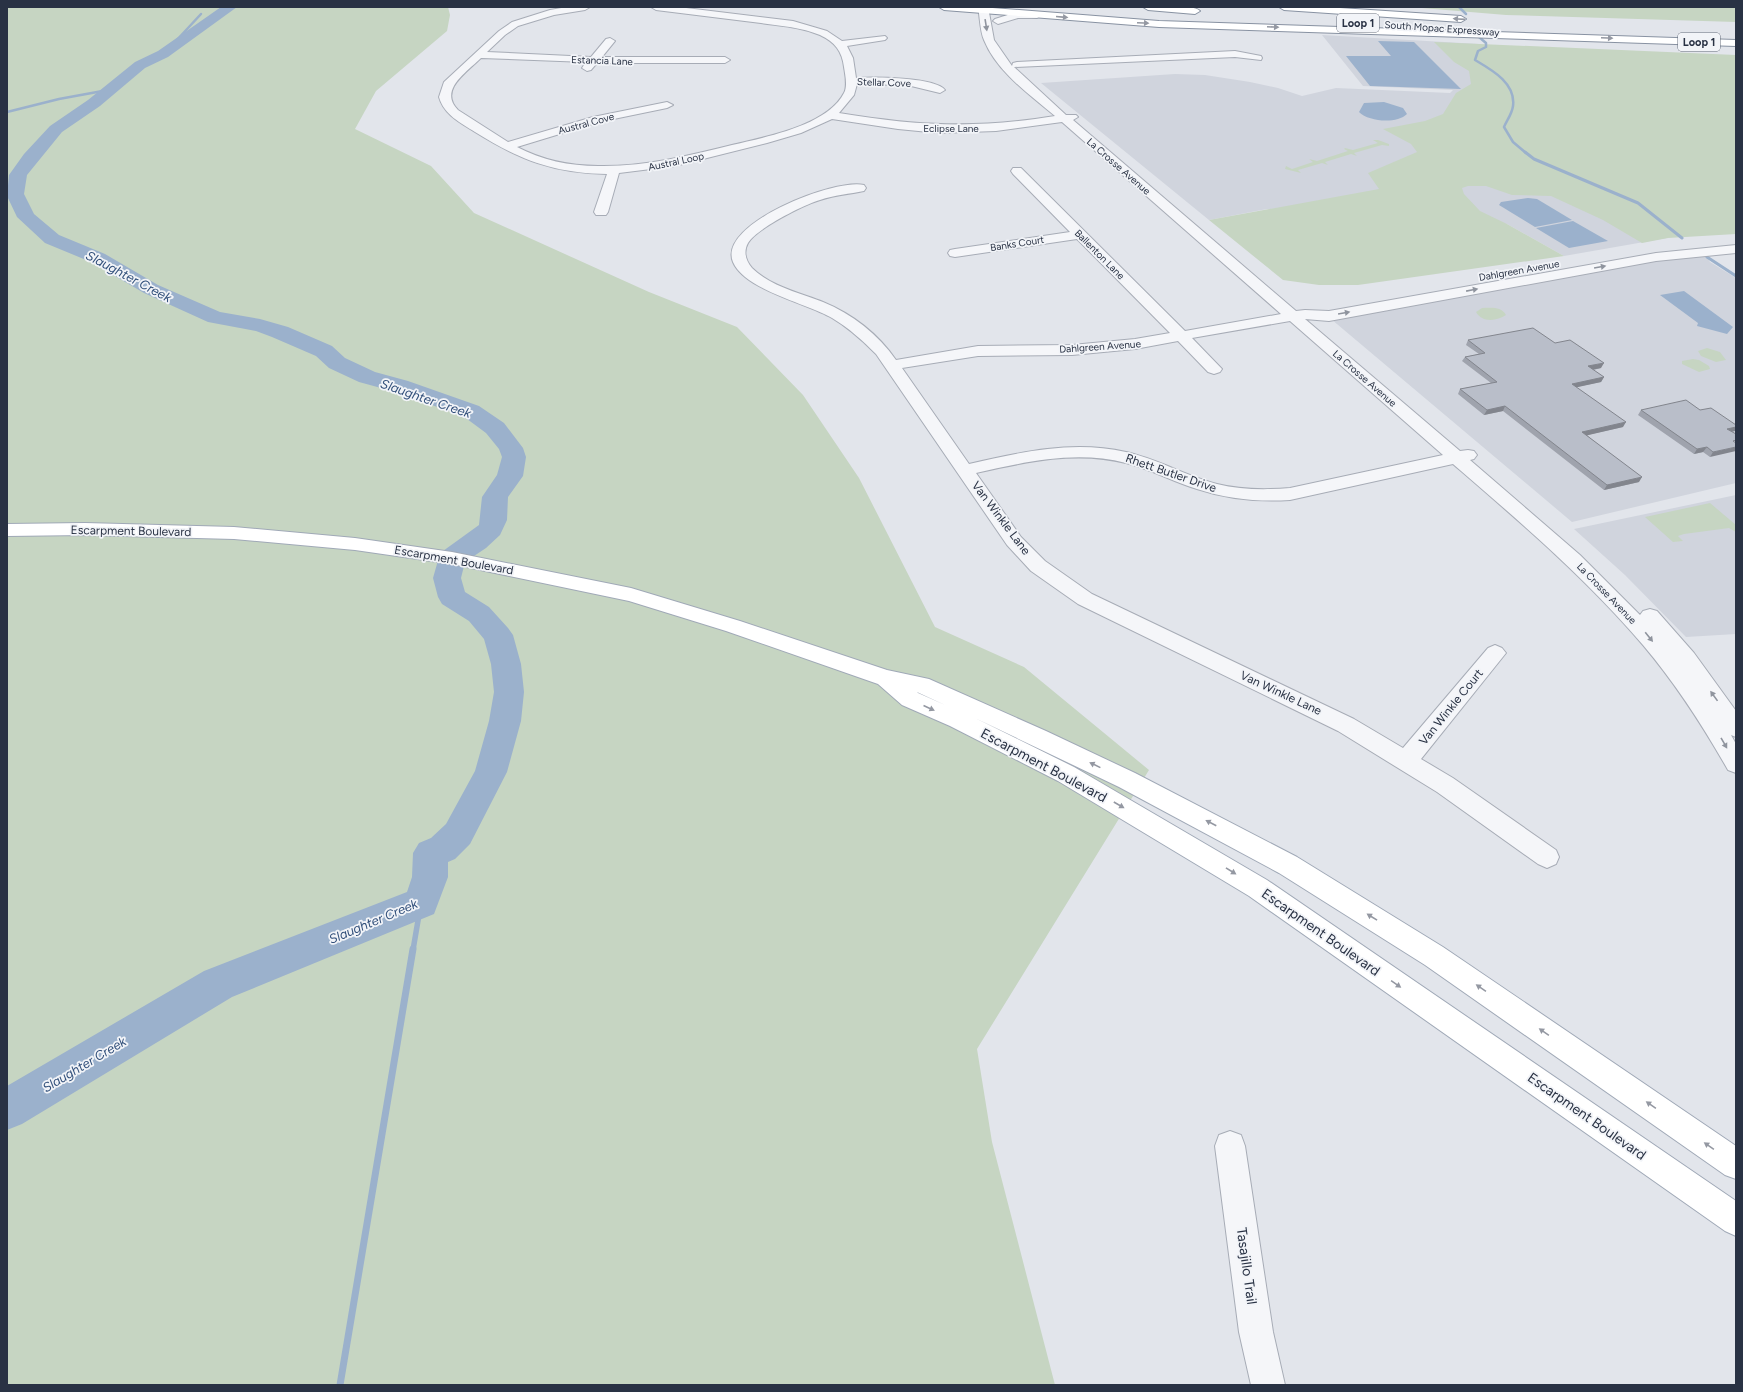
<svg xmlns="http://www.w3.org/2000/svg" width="1743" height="1392" font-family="Figtree,sans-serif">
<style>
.built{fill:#d0d4dd}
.green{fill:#c6d5c2}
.water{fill:#9bb1cc}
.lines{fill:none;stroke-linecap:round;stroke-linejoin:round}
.stream-far3{stroke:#9bb1cc;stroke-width:2.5}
.stream-far2{stroke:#9bb1cc;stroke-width:3}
.stream-far1{stroke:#9bb1cc;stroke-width:5.5}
.stream{stroke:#9bb1cc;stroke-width:7}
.river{fill:#9bb1cc;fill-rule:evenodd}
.minor-casing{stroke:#a7acb6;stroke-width:2}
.major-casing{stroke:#a0a9b7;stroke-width:2}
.highway-casing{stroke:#8892a2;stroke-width:2}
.minor{fill:#f5f6f9;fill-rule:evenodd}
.major{fill:#fff;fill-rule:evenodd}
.highway{fill:#fff;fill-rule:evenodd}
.wall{fill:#9fa3ad}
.shaded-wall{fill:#82858d}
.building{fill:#b9bec9;stroke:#82858d}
.oneway{fill:#9498a2}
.oneway2{fill:#8f949e}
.labels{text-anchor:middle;stroke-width:3.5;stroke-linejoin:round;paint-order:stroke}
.far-street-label{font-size:10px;fill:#293244;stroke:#f2f4f8}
.shield{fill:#f2f4f8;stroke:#656c7a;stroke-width:1}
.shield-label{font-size:11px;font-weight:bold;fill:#293244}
.street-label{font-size:12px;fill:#293244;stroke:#f2f4f8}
.water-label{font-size:13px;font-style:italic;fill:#314f7a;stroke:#f2f4f8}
.near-street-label{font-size:14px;fill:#293244;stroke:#f2f4f8}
</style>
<rect width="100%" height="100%" fill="#e2e5eb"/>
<!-- built -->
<g class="built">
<polygon points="1322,35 1479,44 1667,238 1564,256 1507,224 1267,209 1209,220 1041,83 1175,74 1205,75 1250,82 1278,88 1302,96 1336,88 1450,93 1453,90 1363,86"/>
<polygon points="1707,257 1710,262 1736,278 1736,483 1572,522 1331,319 1664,258"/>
<polygon points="1736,495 1736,634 1686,637 1625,575 1574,529"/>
</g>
<!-- green -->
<g class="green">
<polygon points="7,7 448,7 450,15 447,31 376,91 355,129 431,166 474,213 649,292 737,327 803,395 859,478 935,627 1024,667 1149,770 977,1049 992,1142 1055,1385 7,1385"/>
<polygon points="1410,7 1736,7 1736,22 1506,15"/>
<polygon points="1434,42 1736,55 1736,234 1668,238 1642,243 1603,220 1551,196 1512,195 1486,186 1468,186 1462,188 1464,194 1480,211 1507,224 1564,256 1358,285 1319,285 1283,280 1209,220 1379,189 1368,173 1417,152 1411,144 1383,129 1425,121 1443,114 1456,93 1471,84 1469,71 1454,62"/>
<polygon points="1373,140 1378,140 1389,144 1389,146 1382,145 1354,153 1357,156 1351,154 1325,162 1328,165 1322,163 1298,170 1301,173 1285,169 1286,166 1292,169 1313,162 1309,159 1317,161 1348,151 1344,149 1345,148 1353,150 1378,143"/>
<path d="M1482,308C1491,308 1501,306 1506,315C1497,321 1482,323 1476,312Z"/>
<polygon points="1707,348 1720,352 1726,360 1716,362 1701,356 1698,351"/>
<polygon points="1693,359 1699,360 1709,366 1710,369 1699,372 1682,364 1682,361"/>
<polygon points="1710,503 1736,525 1736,532 1729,528 1684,534 1678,536 1683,541 1673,542 1645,517"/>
</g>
<!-- water -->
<g class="water">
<polygon points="1378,41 1414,42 1461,89 1370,86 1346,56 1391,56"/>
<path d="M1384,102L1403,108L1407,114C1397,124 1369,122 1359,112L1364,103Z"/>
<polygon points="1528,198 1537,199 1572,220 1535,227 1499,205 1501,202"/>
<polygon points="1573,221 1608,241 1569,248 1536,228"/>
<polygon points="1684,291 1733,327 1727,334 1697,326 1698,323 1660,295"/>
</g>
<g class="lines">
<!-- stream-far3 -->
<g class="stream-far3">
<polyline points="1459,7 1466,14"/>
<path d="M1479,37L1486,43V47L1478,51L1475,60C1492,70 1516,83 1513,106C1512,114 1507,120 1504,127L1513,142L1526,153"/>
<polyline points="179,43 175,42 201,14"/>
<polyline points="7,112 59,99 108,90"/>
</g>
<!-- stream-far2 -->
<g class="stream-far2">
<polyline points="1525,152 1534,159 1638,203 1682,238"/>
<polyline points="1707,257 1736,276"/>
</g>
<!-- stream-far1 -->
<polyline class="stream-far1" points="413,950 421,903"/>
<!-- stream -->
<polyline class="stream" points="340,1385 413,949"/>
<!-- river -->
<polygon class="river" points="221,7 237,7 168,57 145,68 100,106 62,132 27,175 24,194 34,214 59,235 105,254 158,285 220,312 260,319 288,327 332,346 345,358 375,372 408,381 479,406 504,423 523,448 526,457 523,476 508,497 507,520 500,535 486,548 465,562 461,578 465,592 489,607 508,628 513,635 521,664 524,692 521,721 507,772 470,844 455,859 448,862 448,877 434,914 232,997 22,1124 7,1130 7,1086 204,971 407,892 412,877 413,853 419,843 431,838 446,824 475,771 489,721 494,692 491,664 484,639 469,621 442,604 438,597 433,578 439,557 443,551 479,525 482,497 497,475 502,457 499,449 486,433 463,416 392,391 359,382 329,368 316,356 272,337 256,331 208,322 144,293 91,262 45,243 17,217 7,196 9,175 24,154 50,126 88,100 135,62 158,51"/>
<!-- minor casing -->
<g class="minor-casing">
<g id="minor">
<path d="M567,7H590L585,10L554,15L518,26L505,35L487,52L591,57L606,39L610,38L615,41L602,57H725L730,60L725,63H597L591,70L587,71L582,68L586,62L481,58C467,72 438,90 458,110L508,142L593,117L667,102L673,105L667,108L599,122L517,147C542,160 569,166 598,166C644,167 687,156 732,145C765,137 827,126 844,93C848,86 845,74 844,67C842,51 835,42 820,35C801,27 781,26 761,23C726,19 691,14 656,10L651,7H678L793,21L827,31L842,41L885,36L887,38L885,40L847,46L853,58L856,78C873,77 935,77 945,90L940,93L907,85L857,84L854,95L839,113C917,126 977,129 1055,116C1030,95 997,72 984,40C980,31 980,17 978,7H988L994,40L1012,66L1013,63L1017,62L1235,51L1261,56L1262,58L1261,60L1235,57L1014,67L1066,115H1076L1078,117L1073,120L1296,311L1305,310L1329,311L1656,253L1736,245V253L1656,261L1329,321L1305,319L1460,451L1468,450L1474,451L1477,455L1474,459L1470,460L1580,555L1640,615L1643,611L1650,609L1657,611L1694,653L1736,711V737L1731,735L1736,744V773L1728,770C1703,726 1676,684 1643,645C1586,578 1519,521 1453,464L1290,500C1258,502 1227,499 1197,489C1173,482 1151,469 1126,463C1076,450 1025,462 976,473L1021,537L1045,561L1092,594L1354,719L1403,748L1488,648L1495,645L1502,648L1506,653L1502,658L1421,759L1453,778L1556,850L1559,857L1556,864L1547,868L1538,864L1437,792L1338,731L1078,604L1031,571L1007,545L876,354C863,341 849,328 832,318C806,303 745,290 733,262C717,224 835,178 864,185L866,188L864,191C850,194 834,195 820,200C803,205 756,229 748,243C743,252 746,261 752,268C770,286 800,293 823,302C852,314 878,334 896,360L978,346L1072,345L1135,339L1170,333L1077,239L955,257L950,256L948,253L950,250L955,249L1070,232L1013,174L1011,171L1013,168H1021L1185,331L1281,314L1062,122L996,131L939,133L898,129L832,119L801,133L767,143L675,166L619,173L608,212L606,215H596L594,212L607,174C553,173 520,160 475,132C461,123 444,115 439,97L444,82L499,31L512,22L550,10ZM1290,321L1443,455L1290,488C1266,490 1241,490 1217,484C1186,476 1158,459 1126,452C1073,440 1021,452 969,464L902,368L978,356L1072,355L1135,349L1178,341L1208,372L1214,374L1220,372L1222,369L1192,338Z"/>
<polygon points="1017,12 1037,12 1042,15 1037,18 1018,18 998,24 993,21 995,19"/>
<polygon points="1230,1131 1241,1135 1245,1146 1273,1332 1285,1385 1251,1385 1239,1332 1215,1146 1219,1135"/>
</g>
</g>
<!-- major casing -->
<g class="major-casing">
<path id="major" d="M85,523L234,527L355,538L452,552L631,588L740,621L887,670L929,679L1046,731L1135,773L1297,857L1443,947L1736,1146V1179L1725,1175L1425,965L1279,873L1119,787L975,718L1074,767L1267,880L1736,1201V1236L1725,1231L1249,896L1058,781L950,726L902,705L878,684L726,631L629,601L452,564L355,550L234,539L85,535L7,536V524ZM917,692L945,705L918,693Z"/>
</g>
<!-- highway casing -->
<g class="highway-casing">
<g id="highway">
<polygon points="939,7 980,7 1159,21 1736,40 1736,46 1159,27 944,10"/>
<path d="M1143,7C1155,7 1193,4 1200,11L1195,14L1148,10Z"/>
<polygon points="1279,7 1325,7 1461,16 1466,19 1461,22 1284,10"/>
</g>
</g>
<!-- minor -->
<use href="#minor" class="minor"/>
<!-- major -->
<use href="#major" class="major"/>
<!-- highway -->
<use href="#highway" class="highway"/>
</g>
<!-- wall -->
<g class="wall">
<polygon points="1468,340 1555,343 1601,368 1593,370 1604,377 1601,382 1576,387 1623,427 1587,435 1639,482 1604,490 1503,411 1484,415 1458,394 1460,389 1491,383 1462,361 1465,357 1479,354 1466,345"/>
<polygon points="1641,410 1700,410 1736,425 1736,429 1735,431 1732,432 1710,457 1703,452 1694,454 1638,415"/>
</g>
<!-- shaded-wall -->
<g class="shaded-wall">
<polygon points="1604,363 1601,368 1586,371 1588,366"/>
<polygon points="1604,377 1601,382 1569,389 1572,384"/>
<polygon points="1505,406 1503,411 1484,415 1487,410"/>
<polygon points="1626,422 1623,427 1580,437 1582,432"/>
<polygon points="1736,427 1736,429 1735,431 1724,433 1727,429"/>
<polygon points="1707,447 1703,452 1694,454 1697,449"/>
<polygon points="1736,447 1736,451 1710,457 1713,452"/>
<polygon points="1642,477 1639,482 1604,490 1607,485"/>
</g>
<!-- building -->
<g class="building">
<polygon points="1533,328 1555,343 1570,340 1604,363 1588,366 1604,377 1572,384 1626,422 1582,432 1642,477 1607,485 1505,406 1487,410 1460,389 1497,382 1465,357 1485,353 1468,340"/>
<polygon points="1686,400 1700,410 1711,408 1736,425 1736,427 1727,429 1736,434 1736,440 1733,441 1736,443 1736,447 1713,452 1707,447 1697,449 1641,410"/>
</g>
<!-- one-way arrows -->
<defs><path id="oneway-solid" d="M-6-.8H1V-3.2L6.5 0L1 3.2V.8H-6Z"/></defs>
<g class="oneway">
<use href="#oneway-solid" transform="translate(1062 17) rotate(5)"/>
<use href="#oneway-solid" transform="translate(1459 19) rotate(-176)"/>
<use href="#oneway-solid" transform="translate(1143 23) rotate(3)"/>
<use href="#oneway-solid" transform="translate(1273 27) rotate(2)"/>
<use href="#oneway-solid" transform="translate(1607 38) rotate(2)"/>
<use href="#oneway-solid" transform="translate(929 708) rotate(24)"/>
<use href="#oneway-solid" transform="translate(1095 765) rotate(-154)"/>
<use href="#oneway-solid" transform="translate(1119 805) rotate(30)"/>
<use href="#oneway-solid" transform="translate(1211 823) rotate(-152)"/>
<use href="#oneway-solid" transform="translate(1231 871) rotate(32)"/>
<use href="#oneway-solid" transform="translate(1372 917) rotate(-148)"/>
<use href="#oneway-solid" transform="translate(1396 984) rotate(35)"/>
<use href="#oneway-solid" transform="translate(1481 988) rotate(-146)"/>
<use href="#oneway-solid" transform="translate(1544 1032) rotate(-145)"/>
<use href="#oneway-solid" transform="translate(1651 1105) rotate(-145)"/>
<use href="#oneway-solid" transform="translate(1709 1146) rotate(-145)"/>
</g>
<g class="oneway2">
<use href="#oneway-solid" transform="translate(986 25) rotate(81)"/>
<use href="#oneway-solid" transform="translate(1600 267) rotate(-10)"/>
<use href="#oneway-solid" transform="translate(1472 290) rotate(-11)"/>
<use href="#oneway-solid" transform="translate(1344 313) rotate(-10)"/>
<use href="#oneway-solid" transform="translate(1649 637) rotate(51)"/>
<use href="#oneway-solid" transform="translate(1714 696) rotate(-126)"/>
<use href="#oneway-solid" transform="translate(1724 743) rotate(60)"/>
</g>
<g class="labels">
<!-- far-street labels -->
<g class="far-street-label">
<text transform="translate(1442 28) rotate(4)" y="4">South Mopac Expressway</text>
<text transform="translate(602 60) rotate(2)" y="4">Estancia Lane</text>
<text transform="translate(884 82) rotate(2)" y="4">Stellar Cove</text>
<text transform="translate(586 123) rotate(-15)" y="4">Austral Cove</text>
<text x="951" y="132">Eclipse Lane</text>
<text transform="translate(676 161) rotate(-12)" y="4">Austral Loop</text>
<text transform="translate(1119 166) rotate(41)" y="4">La Crosse Avenue</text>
<text transform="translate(1017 243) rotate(-9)" y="4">Banks Court</text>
<text transform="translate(1100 254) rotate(45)" y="4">Ballenton Lane</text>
<text transform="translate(1519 270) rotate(-10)" y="4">Dahlgreen Avenue</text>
<text transform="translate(1100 346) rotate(-4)" y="4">Dahlgreen Avenue</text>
<text transform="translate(1365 378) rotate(41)" y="4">La Crosse Avenue</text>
<text transform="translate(1607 593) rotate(46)" y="4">La Crosse Avenue</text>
</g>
<!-- shield labels -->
<g class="shield">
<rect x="1337" y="14" width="42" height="18" rx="3"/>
<rect x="1678" y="33" width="42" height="18" rx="3"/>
</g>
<g class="shield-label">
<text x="1358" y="27">Loop 1</text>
<text x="1699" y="46">Loop 1</text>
</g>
<!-- street labels -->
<g class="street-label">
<text transform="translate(1171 473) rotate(19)" y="4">Rhett Butler Drive</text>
<text transform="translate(1001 518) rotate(53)" y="4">Van Winkle Lane</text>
<text transform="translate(131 531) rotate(1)" y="4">Escarpment Boulevard</text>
<text transform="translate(454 560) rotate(10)" y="4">Escarpment Boulevard</text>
<text transform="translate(1281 693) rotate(25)" y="4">Van Winkle Lane</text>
<text transform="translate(1451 707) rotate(-51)" y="4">Van Winkle Court</text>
</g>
<!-- water labels -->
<g class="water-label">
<text transform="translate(129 276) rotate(28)" y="5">Slaughter Creek</text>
<text transform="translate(426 398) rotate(19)" y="5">Slaughter Creek</text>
<text transform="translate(373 921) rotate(-23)" y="5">Slaughter Creek</text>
<text transform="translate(84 1064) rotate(-31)" y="5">Slaughter Creek</text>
</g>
<!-- near-street labels -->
<g class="near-street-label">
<text transform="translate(1044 765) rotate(28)" y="5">Escarpment Boulevard</text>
<text transform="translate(1321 932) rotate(35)" y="5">Escarpment Boulevard</text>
<text transform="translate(1587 1116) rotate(35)" y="5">Escarpment Boulevard</text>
<text transform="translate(1247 1266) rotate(82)" y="5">Tasajillo Trail</text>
</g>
</g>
<!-- border -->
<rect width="1743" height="1392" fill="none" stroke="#293244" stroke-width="16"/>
</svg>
